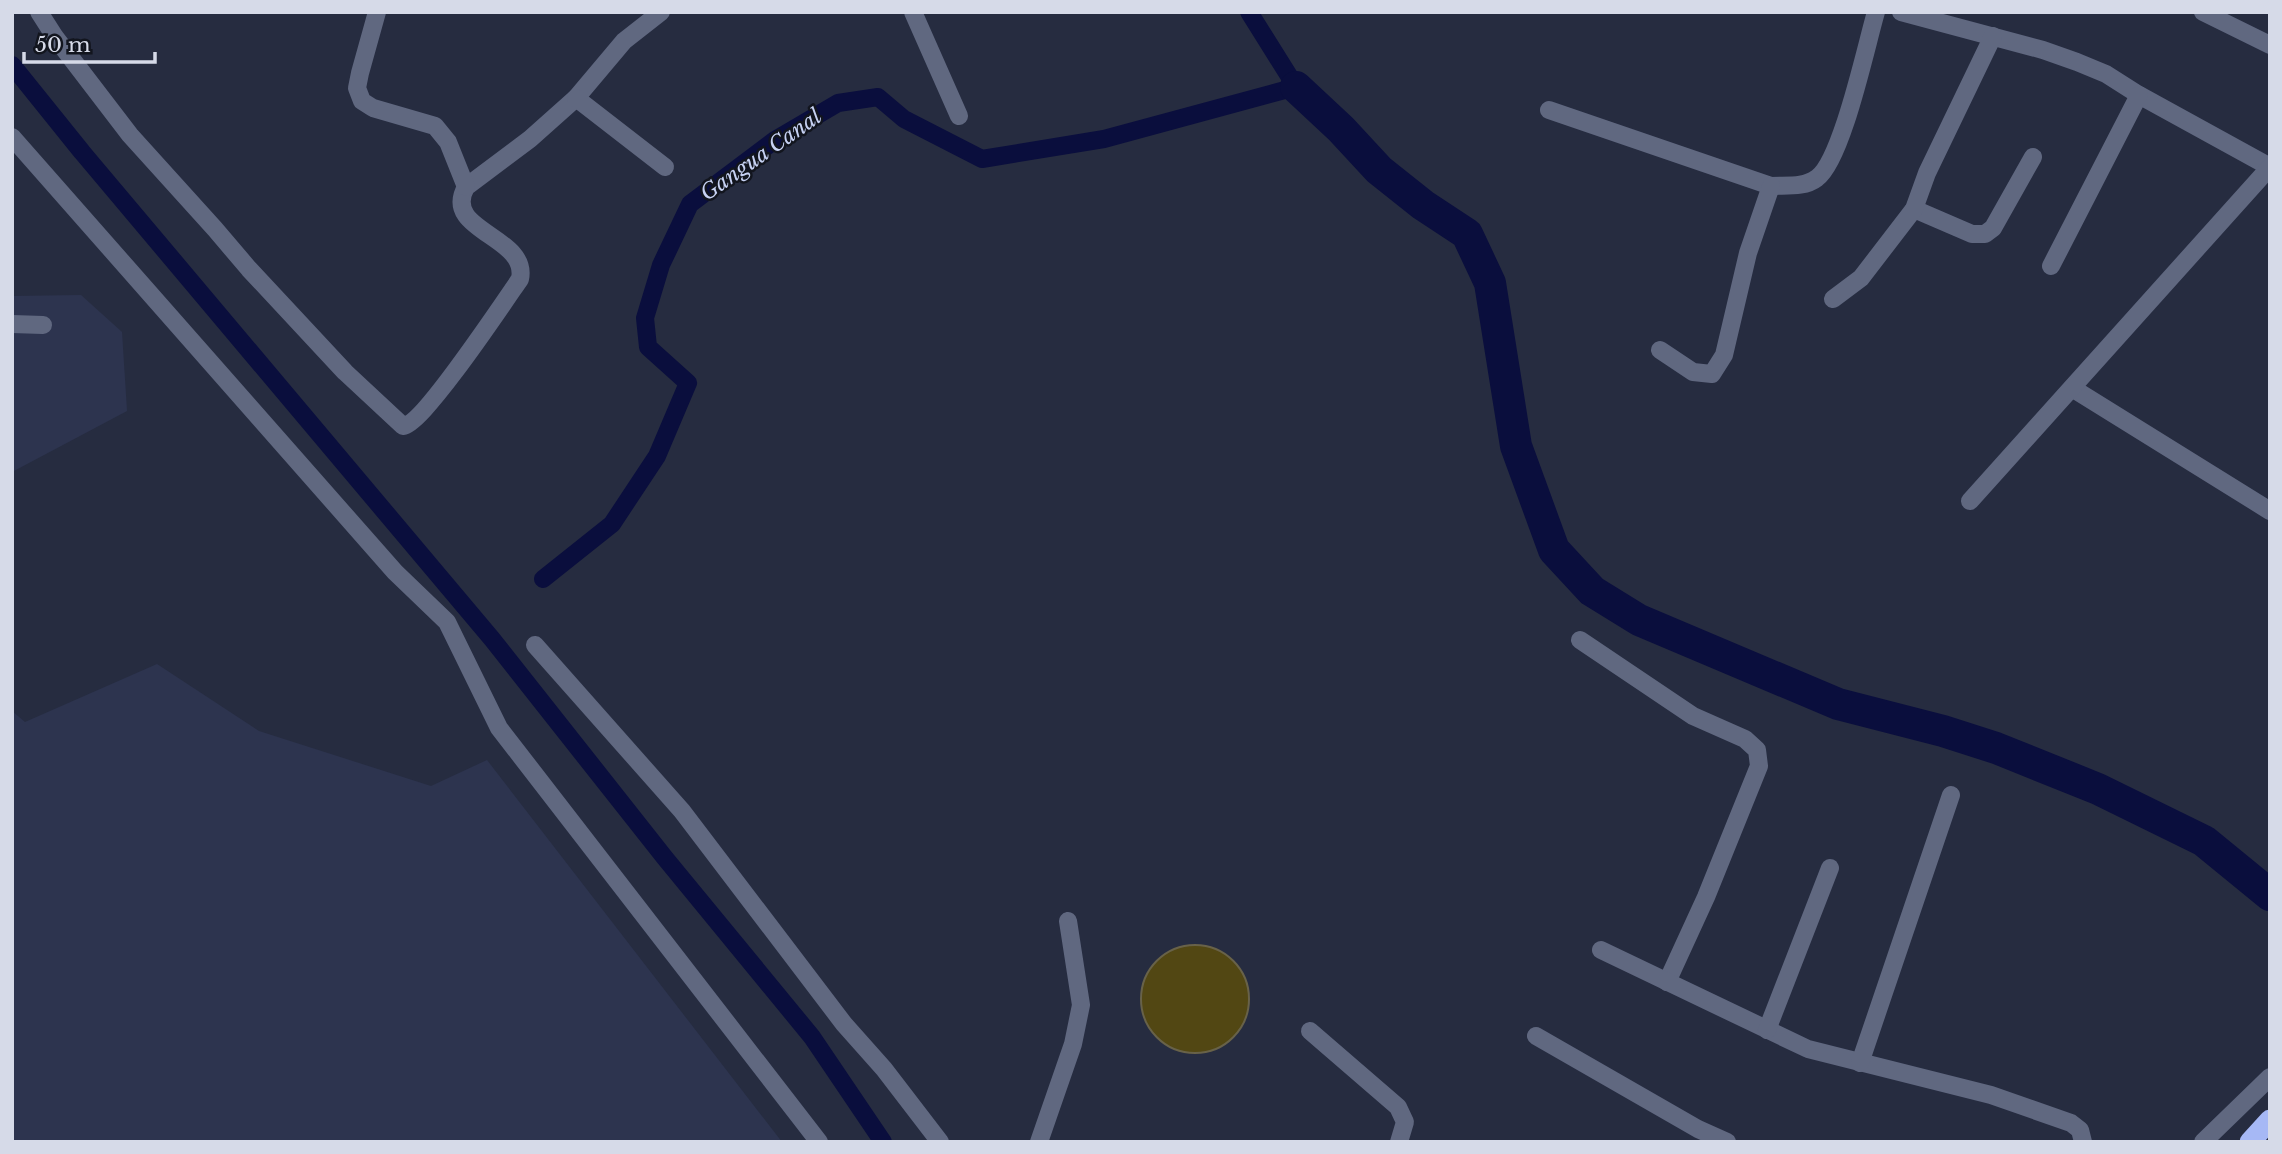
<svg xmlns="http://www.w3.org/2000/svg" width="2282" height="1154" font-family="'Libre Baskerville',serif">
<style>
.built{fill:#2d344f}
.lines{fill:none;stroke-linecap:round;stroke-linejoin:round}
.canal{stroke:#0a0e3d;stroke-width:18}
.river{stroke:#0a0e3d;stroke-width:32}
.building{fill:#524713;stroke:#686249;stroke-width:2}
.minor{stroke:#606880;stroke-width:18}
.highway{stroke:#a6b8f5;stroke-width:21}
.labels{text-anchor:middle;stroke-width:5;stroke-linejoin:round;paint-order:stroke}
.water-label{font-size:21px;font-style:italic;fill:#c7d2f3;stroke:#12151e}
</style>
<rect width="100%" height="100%" fill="#262c40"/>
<!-- built -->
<g class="built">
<polygon points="81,295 122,332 127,411 12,472 12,296"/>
<polygon points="157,664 259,731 431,786 487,760 782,1142 12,1142 12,711 25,722"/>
</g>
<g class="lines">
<!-- canal -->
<g class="canal">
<polyline points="12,65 82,152 492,639 665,858 812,1037 883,1142"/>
<polyline points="543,579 612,524 657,456 688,383 648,347 645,318 661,265 690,204 775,140 838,103 878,97 904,119 982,159 1104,139 1296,87 1249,12"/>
</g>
<!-- river -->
<polyline class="river" points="1296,87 1341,129 1379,170 1423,205 1467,234 1490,283 1516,446 1554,550 1592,591 1639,620 1838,704 1943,731 1996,748 2098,789 2204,841 2270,895"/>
</g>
<!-- building -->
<circle class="building" cx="1195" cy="999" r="54"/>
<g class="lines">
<!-- minor -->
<g class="minor">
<path d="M39,12L55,37L130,135L215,229L249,269L345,372L403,426C423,424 504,302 520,279C529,236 441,231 466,187L530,139L576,98L624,41L661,12"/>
<polyline points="377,12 360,73 357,88 362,101 373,108 435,126 448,142 466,187"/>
<polyline points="913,12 959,116"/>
<polyline points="1901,12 2043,50 2077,62 2106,74 2139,95 2270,167"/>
<polyline points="2203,12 2270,45"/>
<polyline points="576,98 665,167"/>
<path d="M1549,110L1771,186C1786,185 1804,188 1817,178C1842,160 1866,46 1876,12"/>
<polyline points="12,137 395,572 447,622 499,728 819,1142"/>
<polyline points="1914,209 1972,234 1985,234 1993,228 2033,157"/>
<polyline points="2051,266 2139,95"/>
<polyline points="1833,299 1861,278 1914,209 1927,173 1993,36"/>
<polyline points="12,324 43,325"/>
<polyline points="1660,350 1693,372 1712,374 1724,355 1748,253 1771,186"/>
<polyline points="2072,388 2270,511"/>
<polyline points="1970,501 2270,167"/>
<polyline points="1580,640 1693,716 1745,739 1757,750 1759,766 1706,897 1667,982"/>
<polyline points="535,645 682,811 844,1024 884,1069 940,1142"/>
<polyline points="1601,950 1808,1049 1991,1095 2071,1123 2080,1130 2083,1142"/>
<polyline points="1767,1030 1830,868"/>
<polyline points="1310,1031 1398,1107 1405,1122 1399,1142"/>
<polyline points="1536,1036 1698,1129 1727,1142"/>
<polyline points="1860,1063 1951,795"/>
<polyline points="1039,1142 1073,1044 1081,1005 1068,921"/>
<polyline points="2203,1142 2270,1077"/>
</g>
<!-- highway -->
<polyline class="highway" points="2250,1142 2270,1120"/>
</g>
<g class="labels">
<!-- water labels -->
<g class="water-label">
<text transform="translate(761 155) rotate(-35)" y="7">Gangua Canal</text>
</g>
</g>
<!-- border -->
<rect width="2282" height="1154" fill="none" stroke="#d6dae8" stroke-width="28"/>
<!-- scale -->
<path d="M24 52v10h131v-10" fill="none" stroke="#d6dae8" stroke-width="3.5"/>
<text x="35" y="52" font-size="21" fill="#d6dae8" stroke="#12151e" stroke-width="5" paint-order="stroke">50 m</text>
</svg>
